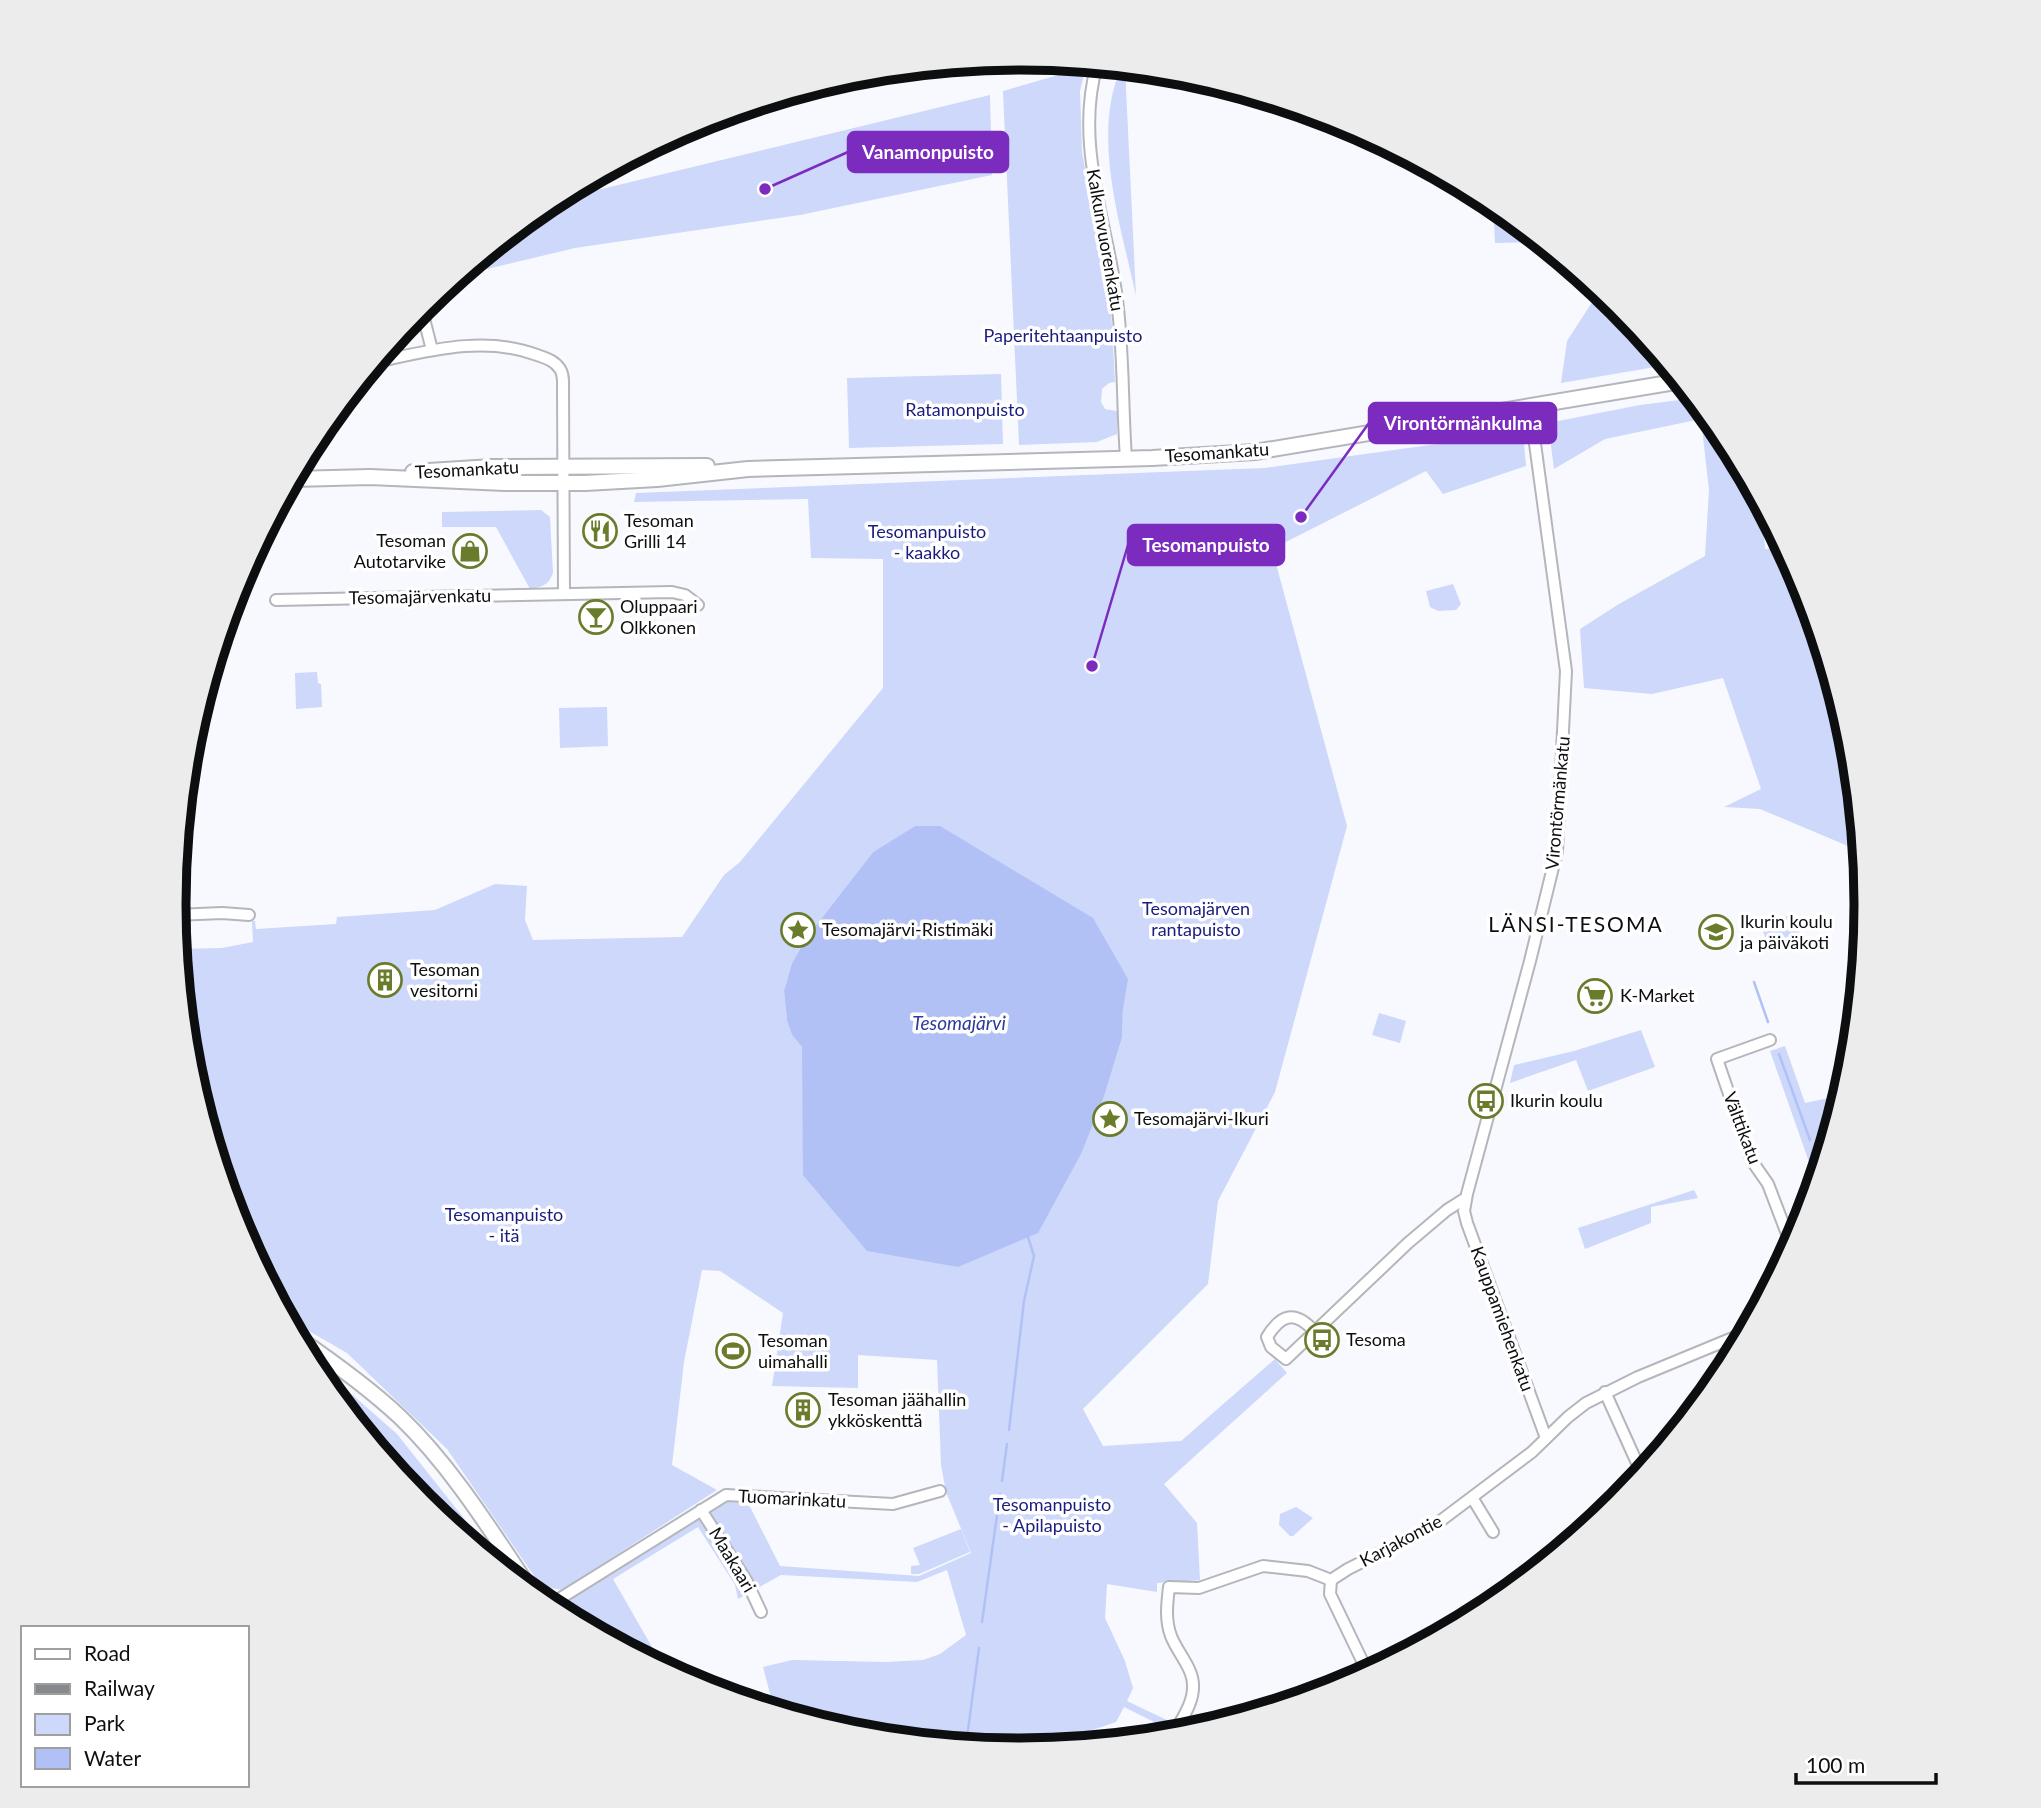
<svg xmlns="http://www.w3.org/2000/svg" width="2041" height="1808" font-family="Lato,sans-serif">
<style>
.green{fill:#cdd8fa;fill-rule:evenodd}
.water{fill:#b1c1f6}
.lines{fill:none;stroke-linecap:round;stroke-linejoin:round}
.stream{stroke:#b1c1f6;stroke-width:2.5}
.minor-casing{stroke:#b4b6bb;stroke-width:14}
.major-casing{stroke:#b4b6bb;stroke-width:18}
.minor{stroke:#fff;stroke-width:10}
.major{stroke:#fff;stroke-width:14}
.rail-casing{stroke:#88898d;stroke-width:5}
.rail{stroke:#fff;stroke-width:2.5;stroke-dasharray:8;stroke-linecap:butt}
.labels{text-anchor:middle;stroke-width:7;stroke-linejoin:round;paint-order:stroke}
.street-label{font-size:18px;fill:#0d0e10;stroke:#fff}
.park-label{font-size:18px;fill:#1a1c7e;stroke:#fff}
.poi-label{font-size:18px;fill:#0d0e10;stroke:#fff;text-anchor:start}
.water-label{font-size:19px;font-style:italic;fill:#2d3a9b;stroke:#fff}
.quarter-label{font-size:21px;letter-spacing:2px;fill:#0d0e10;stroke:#fff}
.rim{fill:none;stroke:#0d0e10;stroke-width:9}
.leader{fill:none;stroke:#7b2cbf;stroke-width:2.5}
.callout-dot{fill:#7b2cbf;stroke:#fff;stroke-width:2.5}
.callout{fill:#7b2cbf;stroke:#7b2cbf;stroke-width:2.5}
.callout-label{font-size:19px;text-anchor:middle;font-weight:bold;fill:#fff}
</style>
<rect width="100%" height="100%" fill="#f8f9ff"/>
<!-- green -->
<g class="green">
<polygon points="1086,67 1080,91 1082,152 1111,308 1115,382 1109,383 1102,389 1101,402 1105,409 1117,411 1117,434 1097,442 1019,445 1003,91"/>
<path d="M1121,68H1125L1136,296C1121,226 1091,136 1121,68Z"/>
<polygon points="990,95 992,175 800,215 575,248 458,276 548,202"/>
<polygon points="1493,202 1541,242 1495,243"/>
<polygon points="1600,290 1619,306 1667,365 1561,383 1567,341"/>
<polygon points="1001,374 1003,444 849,448 847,378"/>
<polygon points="1695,398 1724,434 1762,505 1765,549 1784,547 1802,581 1851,739 1862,852 1760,809 1724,807 1761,789 1723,678 1652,694 1584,688 1580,629 1619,604 1705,556 1709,490 1701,419 1605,439 1554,469 1548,423 1640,405"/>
<path d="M1523,432L1526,466L1443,494L1426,471L1272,549L1347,826L1275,1092L1218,1201L1208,1284L1083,1409L1103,1446L1181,1441L1275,1359L1287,1373L1164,1484L1197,1523L1200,1580L1157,1583V1592L1107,1584L1105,1618L1125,1661L1133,1688L1127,1701L1171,1722L1168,1729L1124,1707L1116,1722L1039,1748L1020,1750L855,1734L774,1709L763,1667L792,1660L887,1662L923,1660L940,1654L966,1635L947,1570L917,1582L781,1575L738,1599L735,1585L698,1527L613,1579L664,1668L559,1612L568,1600L728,1502L748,1503L780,1566L919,1576L971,1553L946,1492L941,1465L937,1360L858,1355V1388L772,1386L783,1313L720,1271L702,1270L684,1362L672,1465L717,1490L562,1590L541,1586L447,1449L347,1353L288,1319L239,1227L190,1069L179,949L222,948L253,942L252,921H255L256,929L336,924L337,917L435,910L495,884L527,886L525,920L533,940L682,937L724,875L740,862L883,688V559L811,558L808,499L634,502L636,493L1264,468ZM915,826L1123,1009L1122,1037L804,1087L802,1047L792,1035L787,1021L784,991L792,963L807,937L873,852Z"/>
<path d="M541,510L550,517L553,573C549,585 542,587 530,589L496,527H442V512Z"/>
<polygon points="1453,584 1461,604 1456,610 1438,611 1430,607 1426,591"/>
<polygon points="317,672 318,683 321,684 322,707 296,709 295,673"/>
<polygon points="607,707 608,746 560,748 559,708"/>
<polygon points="1793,914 1800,934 1768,946 1761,925"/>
<polygon points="1379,1013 1406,1021 1400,1043 1372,1035"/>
<polygon points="1641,1030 1655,1067 1588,1091 1576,1060 1510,1083 1514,1065 1574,1051"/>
<polygon points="1785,1046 1805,1103 1843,1095 1816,1182 1770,1051"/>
<polygon points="1694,1190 1698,1198 1651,1207 1651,1223 1585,1249 1578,1228"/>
<polygon points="313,1367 348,1391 397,1434 474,1531 489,1557 422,1502"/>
<polygon points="1296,1507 1313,1518 1293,1536 1290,1536 1279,1525 1280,1514"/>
<polygon points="961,1529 970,1552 919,1574 911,1574 911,1566 920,1565 913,1548"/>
</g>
<!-- water -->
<polygon class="water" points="915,826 940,826 1093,918 1128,979 1123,1009 1122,1037 1104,1096 1081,1154 1038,1233 958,1267 867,1251 803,1175 802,1047 792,1035 787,1021 784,991 792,963 807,937 873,852"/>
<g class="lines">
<!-- stream -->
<g class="stream">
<polyline points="1754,982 1768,1022"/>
<polyline points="1779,1054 1810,1140"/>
<polyline points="1814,1152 1820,1169"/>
<polyline points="1009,1430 1024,1301 1034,1256 1028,1237"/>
<polyline points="1002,1481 1007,1444"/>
<polyline points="982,1622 1000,1494"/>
<polyline points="966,1745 979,1648"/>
</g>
<!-- minor casing -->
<g class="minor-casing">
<g id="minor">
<path d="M1097,65C1075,140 1105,218 1116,292C1124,347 1122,403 1126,458"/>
<polyline points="421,307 432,350"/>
<path d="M376,362C428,351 484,335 537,355C545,358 554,360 560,369C564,375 563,383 563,390L564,594"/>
<polyline points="1530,407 1566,671 1557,851 1530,961 1467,1194 1464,1211 1467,1223 1546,1438"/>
<polyline points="276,600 672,592 685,595 698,605"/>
<polyline points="175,915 222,913 249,915"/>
<polyline points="1770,1040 1717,1059 1752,1161 1768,1184 1792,1247"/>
<path d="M1314,1331C1295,1310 1281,1314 1267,1337L1271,1347L1286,1359L1408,1243L1447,1210L1466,1198"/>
<polyline points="1605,1392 1642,1474"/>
<polyline points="1473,1499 1493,1532"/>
<polyline points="701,1510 746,1580 761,1612"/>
<polyline points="1331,1580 1348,1569 1435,1525 1532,1452 1568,1417 1586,1403 1638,1377 1747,1332"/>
<polyline points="1331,1580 1330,1594 1368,1673"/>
<polyline points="548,1606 726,1495 893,1504 940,1491"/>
<path d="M1173,1735C1181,1720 1194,1703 1193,1685C1193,1668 1177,1652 1171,1636C1165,1620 1167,1604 1169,1587L1199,1588L1263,1566L1308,1571L1331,1580"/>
</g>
</g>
<!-- major casing -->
<g class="major-casing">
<g id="major">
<polyline points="413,472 492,467 707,466"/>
<polyline points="293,479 370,477 505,483 585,483 657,479 748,469 1152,458 1255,452 1681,381"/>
<path d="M298,1338C333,1362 369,1388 400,1417C452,1467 492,1532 532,1592"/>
</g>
</g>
<!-- minor -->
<use href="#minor" class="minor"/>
<!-- major -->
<use href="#major" class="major"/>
<!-- rail casing -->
<g class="rail-casing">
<polyline id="rail" points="698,122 911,69"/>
</g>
<!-- rail -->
<use href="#rail" class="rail"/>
</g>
<!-- icons -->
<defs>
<g id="restaurant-ring" transform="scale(1.75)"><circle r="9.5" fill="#fff" stroke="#697c2c" stroke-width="1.5"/><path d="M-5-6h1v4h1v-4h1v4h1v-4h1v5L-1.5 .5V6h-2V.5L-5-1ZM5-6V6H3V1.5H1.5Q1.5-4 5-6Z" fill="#697c2c"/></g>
<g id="shop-ring" transform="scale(1.75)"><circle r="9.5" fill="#fff" stroke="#697c2c" stroke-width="1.5"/><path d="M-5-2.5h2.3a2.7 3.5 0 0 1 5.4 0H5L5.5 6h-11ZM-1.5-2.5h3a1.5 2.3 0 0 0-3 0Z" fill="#697c2c"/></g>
<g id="bar-ring" transform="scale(1.75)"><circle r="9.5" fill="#fff" stroke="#697c2c" stroke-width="1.5"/><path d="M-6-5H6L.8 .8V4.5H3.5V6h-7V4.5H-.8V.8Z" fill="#697c2c"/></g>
<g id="sight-ring" transform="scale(1.75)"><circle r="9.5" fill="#fff" stroke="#697c2c" stroke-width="1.5"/><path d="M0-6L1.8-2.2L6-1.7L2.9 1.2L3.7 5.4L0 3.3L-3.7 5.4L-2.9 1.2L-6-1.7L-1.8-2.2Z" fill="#697c2c"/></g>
<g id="school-ring" transform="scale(1.75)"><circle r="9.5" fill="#fff" stroke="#697c2c" stroke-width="1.5"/><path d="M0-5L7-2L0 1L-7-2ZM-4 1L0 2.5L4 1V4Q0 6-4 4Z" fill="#697c2c"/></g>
<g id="building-ring" transform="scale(1.75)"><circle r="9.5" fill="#fff" stroke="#697c2c" stroke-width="1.5"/><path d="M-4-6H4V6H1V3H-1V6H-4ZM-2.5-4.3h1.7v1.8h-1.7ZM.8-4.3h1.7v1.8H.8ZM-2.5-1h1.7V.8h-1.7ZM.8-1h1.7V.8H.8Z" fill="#697c2c"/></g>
<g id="supermarket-ring" transform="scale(1.75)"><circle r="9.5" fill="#fff" stroke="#697c2c" stroke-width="1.5"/><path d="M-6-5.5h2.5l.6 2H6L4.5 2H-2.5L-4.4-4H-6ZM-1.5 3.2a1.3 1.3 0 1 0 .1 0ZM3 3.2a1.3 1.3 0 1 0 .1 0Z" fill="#697c2c"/></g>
<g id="bus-ring" transform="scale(1.75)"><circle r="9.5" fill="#fff" stroke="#697c2c" stroke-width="1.5"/><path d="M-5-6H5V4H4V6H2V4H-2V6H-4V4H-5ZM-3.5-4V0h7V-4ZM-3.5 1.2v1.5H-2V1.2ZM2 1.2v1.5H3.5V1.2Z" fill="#697c2c"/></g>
<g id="stadium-ring" transform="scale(1.75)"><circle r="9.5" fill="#fff" stroke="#697c2c" stroke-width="1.5"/><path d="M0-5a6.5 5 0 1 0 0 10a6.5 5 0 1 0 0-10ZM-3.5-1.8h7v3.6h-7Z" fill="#697c2c"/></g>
</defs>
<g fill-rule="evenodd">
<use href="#restaurant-ring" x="600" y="531"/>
<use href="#shop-ring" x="470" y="551"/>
<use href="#bar-ring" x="596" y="617"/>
<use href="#sight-ring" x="798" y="930"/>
<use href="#school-ring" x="1716" y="932"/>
<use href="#building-ring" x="385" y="980"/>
<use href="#supermarket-ring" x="1595" y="996"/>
<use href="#bus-ring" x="1486" y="1101"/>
<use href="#sight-ring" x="1110" y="1119"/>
<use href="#bus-ring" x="1322" y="1340"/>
<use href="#stadium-ring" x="733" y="1351"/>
<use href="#building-ring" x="803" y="1410"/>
</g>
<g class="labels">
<!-- street labels -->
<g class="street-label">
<text transform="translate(1105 240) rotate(80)" y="6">Kalkunvuorenkatu</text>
<text transform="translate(1217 453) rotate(-4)" y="6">Tesomankatu</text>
<text transform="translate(467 470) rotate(-3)" y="6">Tesomankatu</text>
<text transform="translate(420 597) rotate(-1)" y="6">Tesomajärvenkatu</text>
<text transform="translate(1558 803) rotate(-85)" y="6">Virontörmänkatu</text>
<text transform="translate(1742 1128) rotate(69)" y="6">Välttikatu</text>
<text transform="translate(1502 1319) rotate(70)" y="6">Kauppamiehenkatu</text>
<text transform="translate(792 1499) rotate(3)" y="6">Tuomarinkatu</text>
<text transform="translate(1401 1541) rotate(-28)" y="6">Karjakontie</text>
<text transform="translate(732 1560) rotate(59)" y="6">Maakaari</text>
</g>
<!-- park labels -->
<g class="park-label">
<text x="1063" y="342">Paperitehtaanpuisto</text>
<text x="965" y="416">Ratamonpuisto</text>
<text x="927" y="538">Tesomanpuisto<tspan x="927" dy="21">- kaakko</tspan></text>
<text x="1196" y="915">Tesomajärven<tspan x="1196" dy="21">rantapuisto</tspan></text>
<text x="504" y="1221">Tesomanpuisto<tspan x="504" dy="21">- itä</tspan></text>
<text x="1052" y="1511">Tesomanpuisto<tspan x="1052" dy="21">- Apilapuisto</tspan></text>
</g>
<!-- poi labels -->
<g class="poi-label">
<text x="624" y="527">Tesoman<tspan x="624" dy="21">Grilli 14</tspan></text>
<text x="446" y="547" text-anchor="end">Tesoman<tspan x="446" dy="21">Autotarvike</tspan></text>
<text x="620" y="613">Oluppaari<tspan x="620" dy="21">Olkkonen</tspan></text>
<text x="1740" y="928">Ikurin koulu<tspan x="1740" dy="21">ja päiväkoti</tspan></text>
<text x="822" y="936">Tesomajärvi-Ristimäki</text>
<text x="410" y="976">Tesoman<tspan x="410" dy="21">vesitorni</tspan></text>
<text x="1620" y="1002">K-Market</text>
<text x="1510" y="1107">Ikurin koulu</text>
<text x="1134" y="1125">Tesomajärvi-Ikuri</text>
<text x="1346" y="1346">Tesoma</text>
<text x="758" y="1347">Tesoman<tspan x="758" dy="21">uimahalli</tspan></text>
<text x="828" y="1406">Tesoman jäähallin<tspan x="828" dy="21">ykköskenttä</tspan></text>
</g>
<!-- water labels -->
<g class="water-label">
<text x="959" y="1030">Tesomajärvi</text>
</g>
<!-- quarter labels -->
<g class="quarter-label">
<text x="1576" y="932">LÄNSI-TESOMA</text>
</g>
</g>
<!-- crop -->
<path d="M0 0H2041V1808H0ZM186 904a834 834 0 1 1 1668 0a834 834 0 1 1-1668 0Z" fill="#ececec" fill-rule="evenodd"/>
<path class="rim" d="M186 904a834 834 0 1 1 1668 0a834 834 0 1 1-1668 0Z"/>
<!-- callouts -->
<path class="leader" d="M765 189L848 152M1301 517L1369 423M1092 666L1128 545"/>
<g class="callout-dot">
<circle cx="765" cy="189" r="7"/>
<circle cx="1301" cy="517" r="7"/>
<circle cx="1092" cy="666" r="7"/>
</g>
<g class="callout">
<rect x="848" y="132" width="160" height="40" rx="7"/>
<rect x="1369" y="403" width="187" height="40" rx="7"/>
<rect x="1128" y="525" width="156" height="40" rx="7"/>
</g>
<g class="callout-label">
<text x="928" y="159">Vanamonpuisto</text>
<text x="1463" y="430">Virontörmänkulma</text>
<text x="1206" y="552">Tesomanpuisto</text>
</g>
<!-- legend -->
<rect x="21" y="1626" width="228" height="161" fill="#ffffff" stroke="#9e9f9f" stroke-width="2"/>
<rect x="35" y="1649" width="35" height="10" fill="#ffffff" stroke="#9e9f9f" stroke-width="2"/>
<text x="84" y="1661" font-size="21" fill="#0d0e10">Road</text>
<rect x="35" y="1684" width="35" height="10" fill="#88898d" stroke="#9e9f9f" stroke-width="2"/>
<text x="84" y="1696" font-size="21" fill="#0d0e10">Railway</text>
<rect x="35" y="1714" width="35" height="21" fill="#cdd8fa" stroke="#9e9f9f" stroke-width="2"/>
<text x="84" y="1731" font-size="21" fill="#0d0e10">Park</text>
<rect x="35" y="1748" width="35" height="21" fill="#b1c1f6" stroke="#9e9f9f" stroke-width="2"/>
<text x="84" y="1766" font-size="21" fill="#0d0e10">Water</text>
<!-- scale -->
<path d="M1796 1773v10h140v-10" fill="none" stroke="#0d0e10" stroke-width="3.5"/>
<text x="1806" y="1773" font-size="21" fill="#0d0e10" stroke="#ffffff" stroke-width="5" paint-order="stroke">100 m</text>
</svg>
